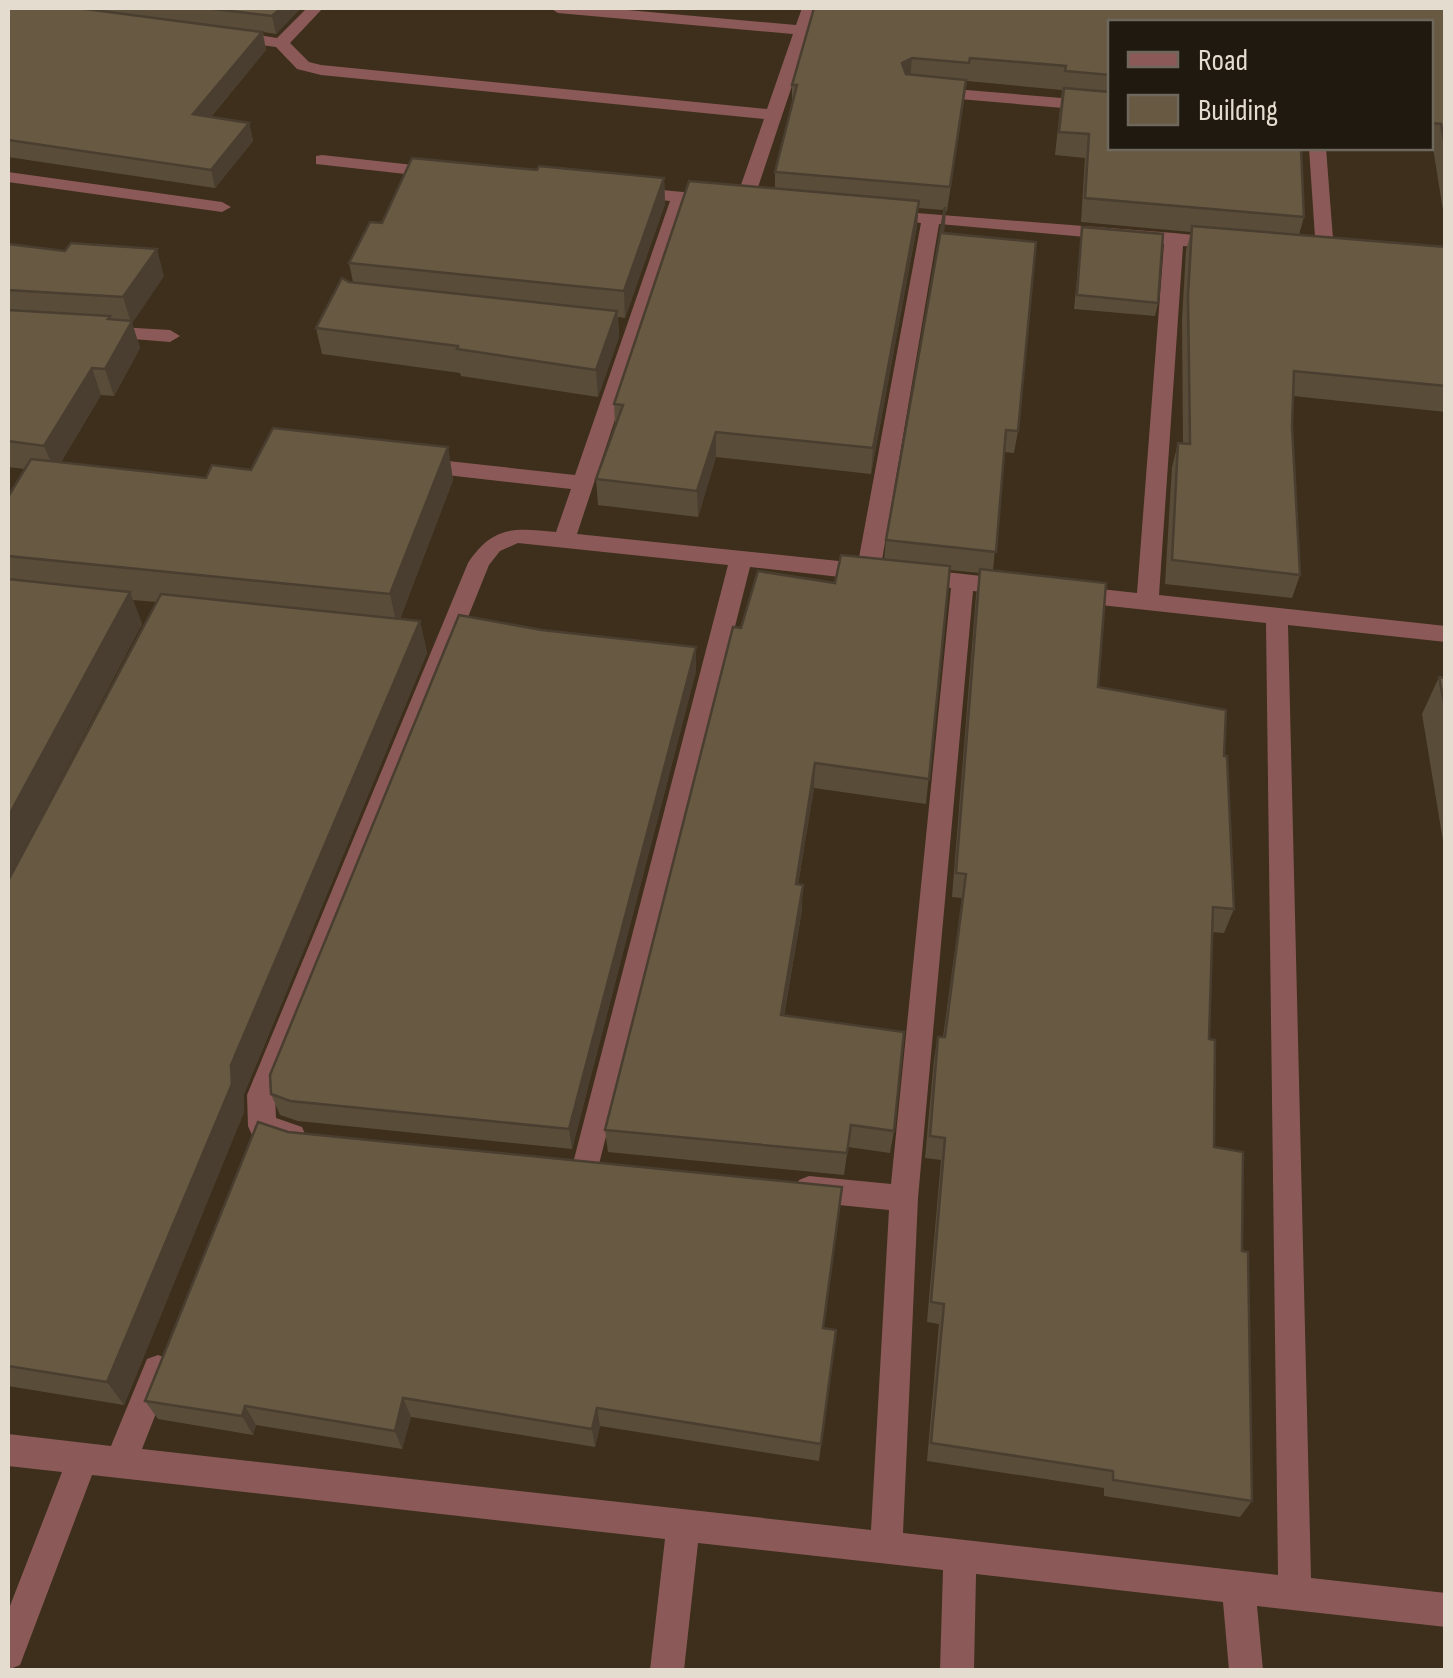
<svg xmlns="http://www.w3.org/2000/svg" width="1453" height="1678" font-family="'Sofia Sans Condensed',sans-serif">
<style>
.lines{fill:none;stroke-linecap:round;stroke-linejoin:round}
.minor{fill:#8b5a58;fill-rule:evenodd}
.wall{fill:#594d3a}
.shaded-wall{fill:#493e2f}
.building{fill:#685943;stroke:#493e2f;stroke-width:2.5}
</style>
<rect width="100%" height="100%" fill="#3d2f1b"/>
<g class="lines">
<!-- minor -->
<g class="minor">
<polygon points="307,8 323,8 290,43 309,62 321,65 767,109 793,34 558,13 550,8 605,8 796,25 802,8 818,8 753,202 744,207 735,202 764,119 321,75 297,69 276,47 233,41 225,36 233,31 277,38"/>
<polygon points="930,87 1110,102 1110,112 924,96 922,92"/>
<polygon points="1309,148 1326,148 1334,252 1325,258 1316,252"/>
<polygon points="322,155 441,168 450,173 441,178 316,164 316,156"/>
<polygon points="8,172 222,202 231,207 222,212 8,182"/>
<path d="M630,187L715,195L724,200L715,205L687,203L577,534L858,563L921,223L878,218V210L1174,233L1223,238L1232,244L1223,250L1183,246L1159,595L1446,626V642L1288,625L1311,1578L1446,1593V1627L1257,1606L1263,1670H1229L1223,1602L976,1574L974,1670H940L943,1570L698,1543L684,1670H650L665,1539L92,1475L20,1665L8,1670V1611L62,1472L8,1466V1434L111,1446L147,1359L158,1355L169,1359L173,1370L142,1449L871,1530L889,1210L809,1202L799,1198L795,1189L799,1180L809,1176L891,1184L951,588L911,582L908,577L919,569L1008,579L1019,587L1008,595L973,591L918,1198L903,1533L1278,1575L1266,623L1073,602L1062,594L1073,586L1137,593L1164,244L939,224L880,572L877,577L867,580L750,567L596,1176L586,1180L576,1176L572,1167L728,565L518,543L500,551L489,565L275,1095L276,1118L302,1127L306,1136L302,1145L292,1149L252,1135L248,1126L247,1095L468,563C493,525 515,528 556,532L571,489L420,472L410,465L420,458L575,475L670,201L624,196V188Z"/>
<polygon points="102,326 170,330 180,336 170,342 95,336 92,332"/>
</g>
</g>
<!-- wall -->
<g class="wall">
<polygon points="8,8 301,8 276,34 263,32 266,50 211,117 249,123 253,141 215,188 8,157"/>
<polygon points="814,8 1446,8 1446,229 1433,148 1427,148 1430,148 1430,22 1110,22 1110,148 1304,217 1299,235 1446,247 1446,412 1293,396 1292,426 1300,575 1292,598 1165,584 1172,467 1178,443 1183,443 1182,319 1186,250 1191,232 1081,222 1085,158 1055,155 1062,90 967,81 947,211 944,211 943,233 1018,431 1014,453 1004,452 993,571 1098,687 1224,756 1234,909 1224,933 1212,932 1209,1039 1214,1147 1242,1251 1252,1501 1240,1517 1104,1496 1104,1488 927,1461 939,1324 927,1322 941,1160 925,1158 934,1059 938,1037 943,1037 962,898 952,897 976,595 980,573 950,570 926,804 814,788 798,885 802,910 784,1016 894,1131 890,1153 848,1147 844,1175 608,1152 605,1130 741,628 884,560 886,540 944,210 918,208 917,226 871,474 716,457 698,517 598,505 596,479 615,426 614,404 775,189 775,172 792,106 792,85"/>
<polygon points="537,170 664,178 665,204 625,318 618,317 619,337 598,397 461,376 460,373 322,354 316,328 353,282 349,263 382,223"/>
<polygon points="1082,227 1158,303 1155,316 1074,309"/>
<polygon points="8,244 164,276 132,323 140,348 114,396 101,395 61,462 206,478 251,470 448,447 453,480 400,619 420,621 427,653 244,1094 244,1112 124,1405 8,1386 8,881 157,602 133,600 142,624 8,879 8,497 25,469 8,467"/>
<polygon points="542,630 696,647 696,671 572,1149 298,1121 280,1115 271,1094"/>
<polygon points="1439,677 1446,678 1446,859 1422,714"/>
<polygon points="824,1328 836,1330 819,1461 600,1426 595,1447 411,1417 402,1449 256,1425 253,1435 158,1419 145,1401"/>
</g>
<!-- shaded-wall -->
<g class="shaded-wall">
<polygon points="281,8 301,8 276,34 272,16"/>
<polygon points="262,32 266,50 198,132 193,114"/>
<polygon points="912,58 910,81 900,86 902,63"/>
<polygon points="249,123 253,141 215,188 211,170"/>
<polygon points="664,178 665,204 625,318 624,291"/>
<polygon points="919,201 917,226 871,474 873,448"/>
<polygon points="157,249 164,276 132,323 140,348 114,396 105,369 131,323 123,297"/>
<polygon points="617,311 619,337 598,397 596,370"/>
<polygon points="92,368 101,395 55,472 44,446"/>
<polygon points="716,432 716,457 698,517 697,491"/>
<polygon points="448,447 453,480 397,626 390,594"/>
<polygon points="130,592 142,624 8,879 8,817"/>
<polygon points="420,621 427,653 244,1094 244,1112 124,1405 107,1382 231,1065"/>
<polygon points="696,647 696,671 572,1149 569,1129"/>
<polygon points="815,763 814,788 794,909 796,884"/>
<polygon points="803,885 802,910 780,1038 781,1015"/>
<polygon points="403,1398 411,1417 402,1449 395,1431"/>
<polygon points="245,1406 256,1425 253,1435 242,1416"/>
<polygon points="597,1408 600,1426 595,1447 592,1429"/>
</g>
<!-- building -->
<g class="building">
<polygon points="8,8 78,8 262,32 193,114 249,123 211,170 8,140"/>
<polygon points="205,8 281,8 272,16"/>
<polygon points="814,8 1446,8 1446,150 1441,124 1430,123 1430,22 1110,22 1110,75 1065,71 1066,66 970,58 969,63 912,58 902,63 906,74 966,80 950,187 775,172 797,85 792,85"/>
<polygon points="1064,88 1110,92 1110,148 1301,148 1304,217 1085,198 1089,134 1059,132"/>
<polygon points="412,158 537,170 539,166 664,178 624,291 349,263 370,222 382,223"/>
<polygon points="689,181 919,201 873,448 716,432 697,491 596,479 623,405 614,404"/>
<polygon points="945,207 943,233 1036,242 1018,431 1006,430 996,552 886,540"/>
<polygon points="1192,226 1446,247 1446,386 1294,371 1292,426 1300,575 1172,560 1178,443 1190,444 1188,295"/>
<polygon points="1082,227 1163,234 1158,303 1077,295"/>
<polygon points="71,243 157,249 123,297 8,290 8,244 65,251"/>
<polygon points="342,278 349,282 617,311 596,370 457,349 458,346 316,328"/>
<polygon points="8,310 110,316 108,319 132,321 105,369 92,368 44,446 8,441"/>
<polygon points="273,428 448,447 390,594 8,556 8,497 31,459 206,478 212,465 251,470"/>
<polygon points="841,555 950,566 929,779 815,763 796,884 803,885 781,1015 904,1032 894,1131 851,1125 847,1153 605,1130 733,627 741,628 758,571 835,583"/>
<polygon points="980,569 1106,583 1098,687 1226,710 1224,756 1227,756 1234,909 1213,907 1209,1039 1215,1040 1214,1147 1243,1152 1242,1251 1248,1252 1252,1501 1113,1480 1113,1471 931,1443 944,1304 931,1302 945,1138 930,1136 938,1037 945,1037 966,874 956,873"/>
<polygon points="8,579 130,592 8,817"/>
<polygon points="161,594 420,621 231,1065 232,1084 107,1382 8,1366 8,881"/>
<polygon points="459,615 542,630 696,647 569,1129 290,1101 271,1094 270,1075"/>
<polygon points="1439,677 1446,678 1446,713"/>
<polygon points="258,1122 288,1132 842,1187 823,1328 836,1330 821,1444 597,1408 592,1429 403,1398 395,1431 245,1406 242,1416 145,1401"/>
</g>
<!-- border -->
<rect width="1453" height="1678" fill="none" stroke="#e5dcd0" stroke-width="20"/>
<!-- legend -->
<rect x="1108" y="20" width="325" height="130" fill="#1f190f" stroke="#6e675c" stroke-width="2.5"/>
<rect x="1128" y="52" width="50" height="15" fill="#8b5a58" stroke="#6e675c" stroke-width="2.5"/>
<text x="1198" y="70" font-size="30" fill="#e5dcd0">Road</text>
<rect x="1128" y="95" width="50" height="30" fill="#685943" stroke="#6e675c" stroke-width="2.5"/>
<text x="1198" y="120" font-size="30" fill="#e5dcd0">Building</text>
</svg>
